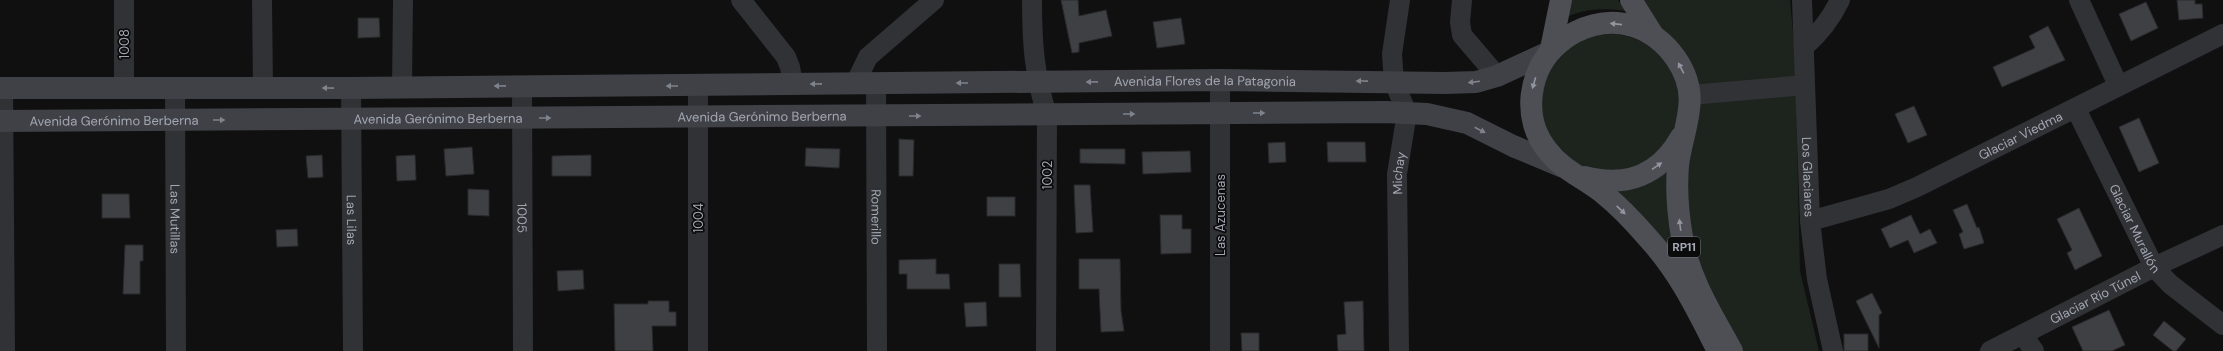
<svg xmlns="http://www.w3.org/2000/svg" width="2223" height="351" font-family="'DM Sans',sans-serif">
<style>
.green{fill:#1c241d}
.building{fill:#3f4044;stroke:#2a2a2d}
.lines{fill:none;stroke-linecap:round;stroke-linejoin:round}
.street{stroke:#313236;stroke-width:20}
.secondary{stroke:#3f4146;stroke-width:22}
.primary{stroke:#4d4f55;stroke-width:22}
.oneway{fill:#91959f}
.oneway2{fill:#7f838c}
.labels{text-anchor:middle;stroke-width:3.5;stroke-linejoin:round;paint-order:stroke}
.shield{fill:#0b0b0c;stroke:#757880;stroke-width:1}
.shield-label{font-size:12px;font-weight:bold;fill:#a2a7b2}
.street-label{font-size:13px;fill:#a2a7b2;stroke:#0b0b0c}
</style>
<rect width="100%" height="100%" fill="#101011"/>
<!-- green -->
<g class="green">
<path d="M1566,0H1618L1626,11C1604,8 1583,8 1563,19Z"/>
<polygon points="1641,0 1790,0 1795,55 1800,271 1819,351 1743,351 1694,256 1686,190 1697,106 1659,29"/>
<circle cx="1610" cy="103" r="69"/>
<polygon points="1670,164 1678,263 1609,188"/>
</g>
<!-- building -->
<g class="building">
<polygon points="1061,0 1078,0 1079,16 1106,10 1112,36 1079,43 1079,52 1072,53"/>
<polygon points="2177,0 2195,0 2195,4 2202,4 2203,18 2179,20"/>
<polygon points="2146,2 2158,28 2131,41 2119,14"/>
<polygon points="358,18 379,18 380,37 358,38"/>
<polygon points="1181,18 1185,44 1157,48 1153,22"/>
<polygon points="2048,26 2065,60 2002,87 1993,67 2035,48 2029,36"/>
<polygon points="1914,106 1927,135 1908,143 1895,114"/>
<polygon points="2139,118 2159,163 2139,172 2119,127"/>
<polygon points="899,139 914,140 913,176 899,176"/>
<polygon points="1285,142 1286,162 1269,163 1268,143"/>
<polygon points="1327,142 1365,142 1366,162 1328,162"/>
<polygon points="472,147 474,174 446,176 444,149"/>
<polygon points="806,148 840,149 839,168 805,166"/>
<polygon points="1080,149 1125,149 1125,164 1080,163"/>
<polygon points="1190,151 1191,172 1143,174 1142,152"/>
<polygon points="322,155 323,177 308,178 306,156"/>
<polygon points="415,155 416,180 397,181 396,156"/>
<polygon points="591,155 591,176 552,176 552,156"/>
<polygon points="1074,185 1090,185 1093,232 1076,233"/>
<polygon points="468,189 489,190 489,216 468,215"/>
<polygon points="102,194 129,194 130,218 102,218"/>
<rect x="987" y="197" width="28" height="19"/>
<polygon points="1967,204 1977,228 1979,227 1984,243 1964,249 1959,234 1963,232 1953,210"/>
<polygon points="2079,208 2102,256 2075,270 2067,253 2072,250 2057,219"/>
<polygon points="1160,215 1182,215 1182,229 1191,229 1191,253 1161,254"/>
<polygon points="1911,215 1920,234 1930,229 1937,243 1914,253 1908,240 1890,248 1881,229"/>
<polygon points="297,229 298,246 277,247 276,230"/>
<polygon points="125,245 143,245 143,261 140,261 140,294 123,294"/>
<polygon points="936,259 936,274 949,274 950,289 907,289 907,274 899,274 899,260"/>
<polygon points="1079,259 1120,259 1121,311 1124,331 1101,332 1099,289 1079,289"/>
<polygon points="999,264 1020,264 1021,297 999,297"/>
<polygon points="583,270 584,289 558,291 557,271"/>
<polygon points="1872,293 1882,313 1879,315 1879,348 1856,301"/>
<polygon points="648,301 669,301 669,312 676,312 676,326 652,326 653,351 615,351 614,304 648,304"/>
<polygon points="1363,301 1364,351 1338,351 1337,335 1346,334 1344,302"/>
<polygon points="986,302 987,326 966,327 964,303"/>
<polygon points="2109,310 2125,345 2112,351 2083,351 2072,327"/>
<polygon points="2164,321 2186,339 2176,351 2173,351 2153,335"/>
<polygon points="1241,333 1259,333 1259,351 1242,351"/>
<rect x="1844" y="334" width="24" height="17"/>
</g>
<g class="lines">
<!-- street -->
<g class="street">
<polyline points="124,0 124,88"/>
<polyline points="262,0 263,87"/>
<polyline points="741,0 786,57 790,67 793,84"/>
<path d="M1032,0C1032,43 1034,73 1047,115L1046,351"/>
<polyline points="1462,0 1460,22 1462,35 1497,76"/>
<path id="s1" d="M1802,0L1810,221L1817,279L1833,351"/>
<polyline points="2079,0 2118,85"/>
<path d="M1804,47C1820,33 1831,19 1840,0"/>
<path id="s2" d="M876,83L877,351"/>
<polyline points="855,84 868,57 934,0"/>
<path id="s3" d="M522,86L523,351"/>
<polyline points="698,86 698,351"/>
<polyline points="402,87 403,0"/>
<polyline points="3,88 5,351"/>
<path id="s4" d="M175,88L176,351"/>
<path id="s5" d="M351,88L353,351"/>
<polyline points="1690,95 1805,85"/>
<path id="s6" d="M2076,109L2154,267L2170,284L2223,325"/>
<path id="s7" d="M1810,221L1889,199L1917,187L2223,34"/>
<polyline points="2023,335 2034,351"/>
<polyline points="1220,351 1220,80"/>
<path id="s8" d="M1399,351L1397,174L1407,113L1394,82L1392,54L1400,0"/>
<path id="s9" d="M1990,351L2154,267L2223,235"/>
</g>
<!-- secondary -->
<g class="secondary">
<path id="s10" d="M0,88H351L1220,80L1445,83L1476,82L1497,76L1549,52"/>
<path id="s11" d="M0,121L1385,112L1427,114L1467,123L1513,146L1561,166"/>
</g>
<!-- primary -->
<g class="primary">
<polyline points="1631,0 1653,35"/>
<polyline points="1551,49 1561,0"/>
<path d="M1584,177C1626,188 1660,175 1681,137"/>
<path d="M1718,351C1697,310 1680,273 1648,238C1635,223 1620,207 1604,194C1586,179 1562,170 1548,151C1521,119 1528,69 1559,43C1579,26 1607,18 1633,26C1667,37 1694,73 1689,109C1687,128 1680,147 1678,166C1676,190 1678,214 1682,237C1689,279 1712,314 1732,351"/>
</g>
</g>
<!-- one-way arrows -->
<defs><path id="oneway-solid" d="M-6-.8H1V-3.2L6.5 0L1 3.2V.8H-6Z"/></defs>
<g class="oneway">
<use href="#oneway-solid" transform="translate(1616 24) rotate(-174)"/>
<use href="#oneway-solid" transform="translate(1681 68) rotate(-118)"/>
<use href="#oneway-solid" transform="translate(1534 83) rotate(106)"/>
<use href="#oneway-solid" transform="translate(1657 166) rotate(-35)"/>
<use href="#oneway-solid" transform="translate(1621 210) rotate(43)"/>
<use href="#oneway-solid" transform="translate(1680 225) rotate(-97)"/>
</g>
<g class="oneway2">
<use href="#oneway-solid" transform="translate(1362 81) rotate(-179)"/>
<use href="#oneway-solid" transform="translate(1092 82) rotate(179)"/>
<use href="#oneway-solid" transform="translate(1474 82) rotate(173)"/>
<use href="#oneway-solid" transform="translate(962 83) rotate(180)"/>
<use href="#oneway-solid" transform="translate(816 84) rotate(179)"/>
<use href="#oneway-solid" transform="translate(500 86) rotate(179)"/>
<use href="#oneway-solid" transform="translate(672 86) rotate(180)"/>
<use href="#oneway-solid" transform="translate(328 88) rotate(-179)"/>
<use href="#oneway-solid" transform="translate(1259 113)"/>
<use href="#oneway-solid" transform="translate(1129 114)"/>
<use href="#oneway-solid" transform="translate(915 116)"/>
<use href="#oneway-solid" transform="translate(545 118)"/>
<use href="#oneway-solid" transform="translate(219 120)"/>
<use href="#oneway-solid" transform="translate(1480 130) rotate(27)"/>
</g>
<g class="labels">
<!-- shield labels -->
<rect class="shield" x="1668" y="237" width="32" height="20" rx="3"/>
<g class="shield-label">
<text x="1684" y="251">RP11</text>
</g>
<!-- street labels -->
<g class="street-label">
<text transform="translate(124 44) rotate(-90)" y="5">1008</text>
<text dy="5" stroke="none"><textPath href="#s10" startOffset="1205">Avenida Flores de la Patagonia</textPath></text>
<text dy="5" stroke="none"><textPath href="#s11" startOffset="762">Avenida Gerónimo Berberna</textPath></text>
<text dy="5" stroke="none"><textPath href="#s11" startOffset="438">Avenida Gerónimo Berberna</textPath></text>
<text dy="5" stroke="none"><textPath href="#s11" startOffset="114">Avenida Gerónimo Berberna</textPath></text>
<text dy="5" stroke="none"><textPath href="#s7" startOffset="228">Glaciar Viedma</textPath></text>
<text dy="5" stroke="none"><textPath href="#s8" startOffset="178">Michay</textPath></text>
<text transform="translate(1047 175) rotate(-90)" y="5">1002</text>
<text dy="5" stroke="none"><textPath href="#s1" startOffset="177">Los Glaciares</textPath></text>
<text transform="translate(1220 215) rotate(-90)" y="5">Las Azucenas</text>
<text dy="5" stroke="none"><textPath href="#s2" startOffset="134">Romerillo</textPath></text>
<text dy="5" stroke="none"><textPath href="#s3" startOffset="132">1005</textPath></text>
<text transform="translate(698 218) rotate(-90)" y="5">1004</text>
<text dy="5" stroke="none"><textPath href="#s4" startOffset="131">Las Mutillas</textPath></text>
<text dy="5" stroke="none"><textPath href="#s5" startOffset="132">Las Lilas</textPath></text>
<text dy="5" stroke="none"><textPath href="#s6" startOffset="133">Glaciar Murallón</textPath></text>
<text dy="5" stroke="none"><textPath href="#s9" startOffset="118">Glaciar Río Túnel</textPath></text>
</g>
</g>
</svg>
